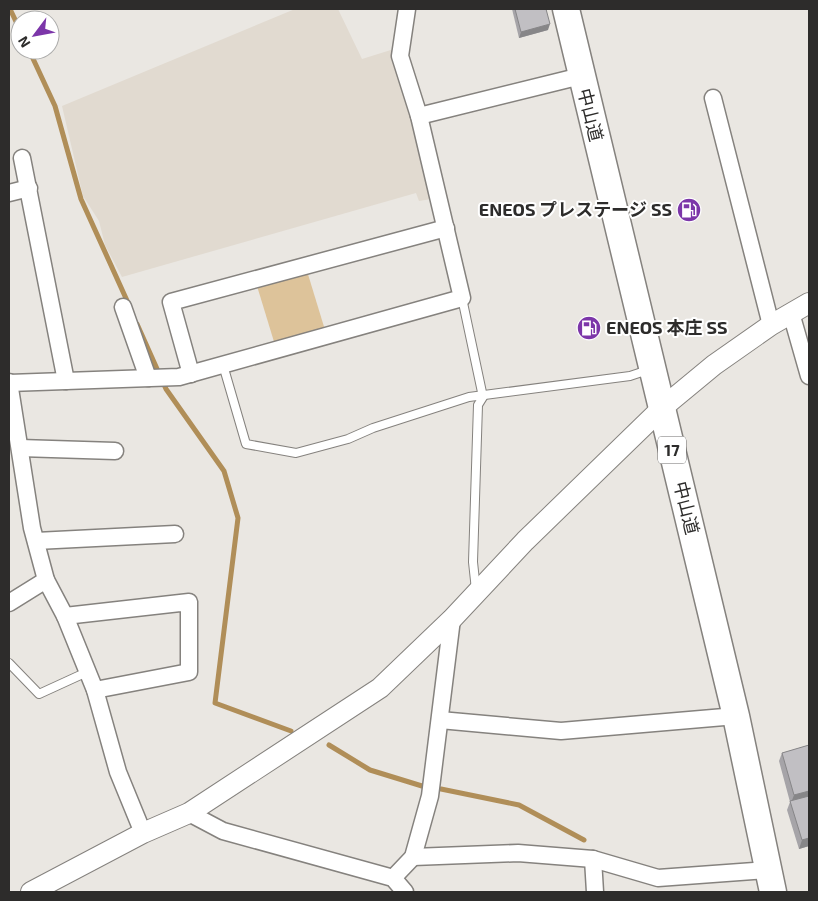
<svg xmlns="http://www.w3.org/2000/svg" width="818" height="901" font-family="'Exo 2','Noto Sans JP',sans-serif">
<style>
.built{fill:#e1dad0}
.green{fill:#ddc39a}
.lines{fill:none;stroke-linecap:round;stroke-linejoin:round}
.stream{stroke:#b08e58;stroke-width:5}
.service-casing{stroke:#85827e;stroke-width:10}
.minor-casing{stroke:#85827e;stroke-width:19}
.tertiary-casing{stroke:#85827e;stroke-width:22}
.trunk-casing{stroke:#85827e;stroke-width:29}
.service{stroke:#fff;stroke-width:8}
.minor{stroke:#fff;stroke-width:16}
.tertiary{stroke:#fff;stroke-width:20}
.trunk{stroke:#fff;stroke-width:26}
.wall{fill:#a6a4a8}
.shaded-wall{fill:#878688}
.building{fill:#c1bfc3;stroke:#878688}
.labels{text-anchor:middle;stroke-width:4;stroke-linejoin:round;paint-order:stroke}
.shield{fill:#fff;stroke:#6c6b6b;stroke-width:1}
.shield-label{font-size:16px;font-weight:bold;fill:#2d2c2b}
.street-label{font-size:18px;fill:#2d2c2b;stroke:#fff}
.poi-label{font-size:18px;font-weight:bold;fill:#2d2c2b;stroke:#fff;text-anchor:end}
</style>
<rect width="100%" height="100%" fill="#eae7e2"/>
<!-- built -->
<polygon class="built" points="295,9 338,9 362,59 394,49 413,116 431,199 419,201 416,193 122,277 105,245 99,221 83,196 62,106"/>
<!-- green -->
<polygon class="green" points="307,271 325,330 275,345 257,286"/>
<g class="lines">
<!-- stream -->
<g class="stream">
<polyline points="10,9 20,30"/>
<polyline points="29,50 55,106 81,199 129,305"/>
<polyline points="137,324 166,389 224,471 238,518 215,703 291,731"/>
<polyline points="329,745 370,770 422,786"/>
<polyline points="441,789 519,805 584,840"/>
</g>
<!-- service casing -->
<g class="service-casing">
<g id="service">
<polyline points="462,298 483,397 478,405 473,562 476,590"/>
<polyline points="223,365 246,444 296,453 348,439 373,428 469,397 630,376 648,370"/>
<polyline points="9,663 39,694 87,672"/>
</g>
</g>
<!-- minor casing -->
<g class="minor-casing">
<g id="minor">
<polyline points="713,98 771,325"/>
<polyline points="419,116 581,76"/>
<polyline points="22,158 66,381"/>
<polyline points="9,193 29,188"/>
<polyline points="123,307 148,378"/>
<polyline points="791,313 809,376"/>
<polyline points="191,374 171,302 446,228"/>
<polyline points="9,382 32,528 46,580 65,616 95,690 118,772 143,833"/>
<polyline points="9,383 179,377 462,298 419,116 400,56 407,9"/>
<polyline points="20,448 115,451"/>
<polyline points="36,541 175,534"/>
<polyline points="9,603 46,580"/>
<polyline points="65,616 189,602 189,672 95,690"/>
<polyline points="440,720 561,731 736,716"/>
<polyline points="189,813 223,831 393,878 405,892"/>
<polyline points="413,857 518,853 593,859 658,878 768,870"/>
<polyline points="593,859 595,892"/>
<polyline points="393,878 413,857 430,796 452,619"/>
</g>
</g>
<!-- tertiary casing -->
<g class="tertiary-casing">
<polyline id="tertiary" points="31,892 143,833 189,813 380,688 452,619 525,541 662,408 714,365 771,325 809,303"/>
</g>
<!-- trunk casing -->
<g class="trunk-casing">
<polyline id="trunk" points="566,9 736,716 773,892"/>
</g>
<!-- service -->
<use href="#service" class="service"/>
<!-- minor -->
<use href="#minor" class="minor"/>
<!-- tertiary -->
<use href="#tertiary" class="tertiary"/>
<!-- trunk -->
<use href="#trunk" class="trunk"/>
</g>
<!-- wall -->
<g class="wall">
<polygon points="512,9 546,9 548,30 519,38"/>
<polygon points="809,745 809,846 799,849 787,810 790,802 779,761 782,753"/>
</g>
<!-- shaded-wall -->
<g class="shaded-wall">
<polygon points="550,24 548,30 519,38 521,32"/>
<polygon points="809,791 809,798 791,803 794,795"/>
<polygon points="809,838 809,846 799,849 802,840"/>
</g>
<!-- building -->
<g class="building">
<polygon points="515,9 546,9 550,24 521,32"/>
<polygon points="809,745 809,791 794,795 782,753"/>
<polygon points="809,796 809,838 802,840 790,801"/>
</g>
<!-- icons -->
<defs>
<g id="fuel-disc" transform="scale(1.25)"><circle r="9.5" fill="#7c36a9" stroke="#fff"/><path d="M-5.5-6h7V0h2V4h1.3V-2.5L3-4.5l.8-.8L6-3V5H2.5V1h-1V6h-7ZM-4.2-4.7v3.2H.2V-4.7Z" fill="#fff"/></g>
</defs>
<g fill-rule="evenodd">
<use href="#fuel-disc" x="689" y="210"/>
<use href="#fuel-disc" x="589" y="328"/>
</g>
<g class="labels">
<!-- shield labels -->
<rect class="shield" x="658" y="436.5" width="28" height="27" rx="4"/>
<g class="shield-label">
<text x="672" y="456">17</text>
</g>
<!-- street labels -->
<g class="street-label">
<text transform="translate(590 115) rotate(76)" y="6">中山道</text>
<text transform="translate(686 508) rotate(76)" y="6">中山道</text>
</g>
<!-- poi labels -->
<g class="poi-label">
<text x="672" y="216">ENEOS プレステージ SS</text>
<text x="606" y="334" text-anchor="start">ENEOS 本庄 SS</text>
</g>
</g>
<!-- border -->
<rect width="818" height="901" fill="none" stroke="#2d2c2b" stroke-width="20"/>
<!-- north arrow -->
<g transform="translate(35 35) rotate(238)"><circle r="24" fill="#ffffff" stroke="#ababaa"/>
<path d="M0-4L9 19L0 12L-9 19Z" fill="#7c36a9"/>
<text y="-8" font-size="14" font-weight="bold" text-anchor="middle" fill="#2d2c2b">N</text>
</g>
</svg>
